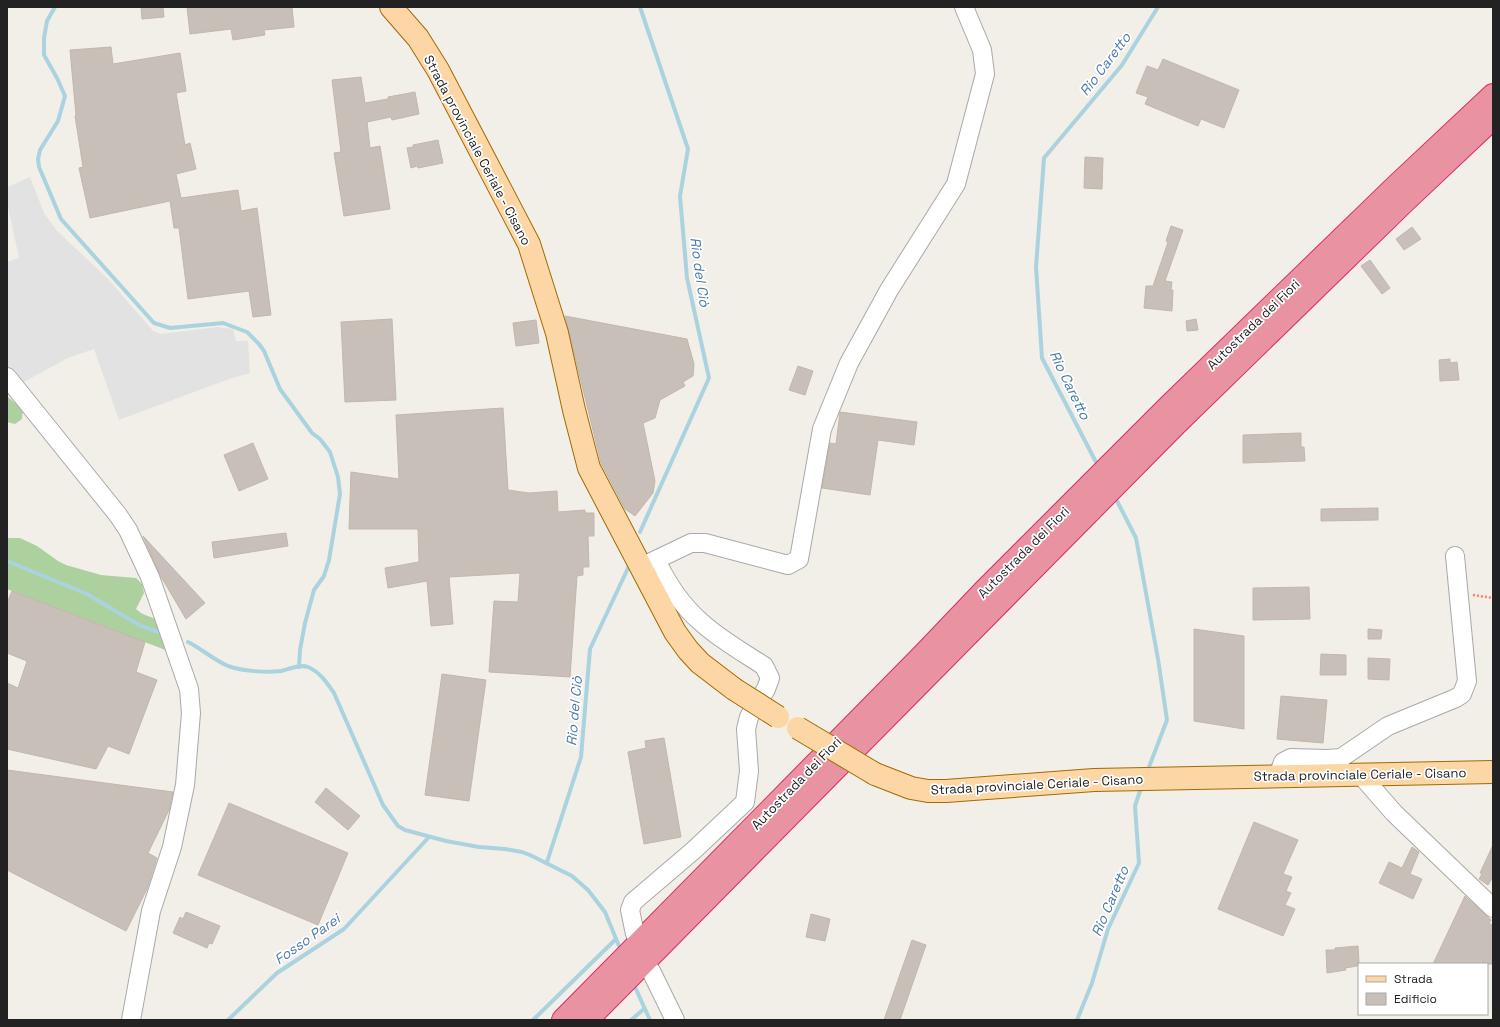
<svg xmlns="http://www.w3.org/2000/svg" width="1500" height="1027" font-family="'Space Grotesk',sans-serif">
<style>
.forest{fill:#add19e}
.parking{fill:#e2e2e2}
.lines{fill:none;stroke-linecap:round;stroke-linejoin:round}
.stream{stroke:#aad3df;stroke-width:4}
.building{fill:#c7bfb8;stroke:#c4b6ab}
.minor-casing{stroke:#a9a9a9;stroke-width:20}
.major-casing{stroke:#a06b00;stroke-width:24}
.highway-casing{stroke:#dc2a67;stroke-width:24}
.path{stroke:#fa8072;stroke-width:2.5;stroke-dasharray:2 2;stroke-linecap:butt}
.minor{stroke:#fff;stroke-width:18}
.major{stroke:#fcd6a4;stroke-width:22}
.highway{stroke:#e892a2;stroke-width:22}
.major-bridge-casing{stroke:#a06b00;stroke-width:24;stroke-linecap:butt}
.major-bridge{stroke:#fcd6a4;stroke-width:22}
.labels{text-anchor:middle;stroke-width:3.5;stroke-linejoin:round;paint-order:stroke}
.street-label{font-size:13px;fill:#222;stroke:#fff}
.water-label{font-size:14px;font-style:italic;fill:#4a7aab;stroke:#fff}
</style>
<rect width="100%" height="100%" fill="#f2efe9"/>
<!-- forest -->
<g class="forest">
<polygon points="7,396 23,410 22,419 15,424 7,422"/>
<path d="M7,538H20L37,546L58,561L66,565L101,575L136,578L142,584L144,593L136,609C143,616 151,616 159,621L168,651L7,589Z"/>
</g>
<!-- parking -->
<polygon class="parking" points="30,177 44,213 57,231 108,279 153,331 161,334 217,327 233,329 236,341 248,341 250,373 229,379 119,420 94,349 68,358 20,384 7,368 7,262 19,258 7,202 7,187"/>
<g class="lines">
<!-- stream -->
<g class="stream">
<polyline points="55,7 47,21 44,38 44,55 57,78 65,96 58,121 40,150 38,159 39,167 61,219 154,323 170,328 223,323 247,332 259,344 264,351 280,389 312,433 320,439 330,452 338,477 340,494 329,560 324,576 314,590 305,623 300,650 299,667"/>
<polyline points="640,7 688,149 680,196 687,278 709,378 640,532"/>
<polyline points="1098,466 1042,358 1036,267 1044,158 1122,65 1158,7"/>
<polyline points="1115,497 1136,538 1158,659 1167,720 1149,767"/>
<polyline points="7,561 87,594 139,625 158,632"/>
<path d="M188,642C202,649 214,660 228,666C242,671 266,673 281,671C289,669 300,664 308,667C320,672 327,683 334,693L383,805L398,826L405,830L446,841L479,847L505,849L522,852L530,855L572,876L588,890L605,912L619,946"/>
<polyline points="547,862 581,757 590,649 629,566"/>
<polyline points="635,987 650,1020"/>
<polyline points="228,1020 277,973 344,929 429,837"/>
<polyline points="533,1020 616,939"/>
<polyline points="631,1020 644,1009"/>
<polyline points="1077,1020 1092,983 1108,929 1139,863 1135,806 1141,788"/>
</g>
</g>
<!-- building -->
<g class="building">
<polygon points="141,7 163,7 164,17 142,19"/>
<polygon points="187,7 292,7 294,27 264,30 265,35 233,40 231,29 190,34"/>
<polygon points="111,47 113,64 180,53 186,91 176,93 185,145 190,143 196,169 176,174 181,198 238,190 241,211 257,208 271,315 253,317 249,291 188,299 179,228 174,228 170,201 90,218 79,168 83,167 75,116 76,115 70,50"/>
<polygon points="1163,59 1239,90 1224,128 1201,119 1198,126 1145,104 1148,97 1136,93 1147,66 1158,70"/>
<polygon points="361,77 365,103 388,99 388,97 415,92 419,114 392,120 391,117 367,122 370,148 380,146 390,209 344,216 334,153 341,152 332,80"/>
<polygon points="438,140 443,163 418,168 417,166 411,168 407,148 413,147 413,145"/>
<polygon points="1085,157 1103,158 1102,189 1084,188"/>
<polygon points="1171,226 1183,230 1165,281 1172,282 1171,290 1173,290 1172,311 1144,308 1146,286 1153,286 1168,242 1166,241"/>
<polygon points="1412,227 1421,239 1404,250 1396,239"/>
<polygon points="1370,260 1390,288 1382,294 1361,266"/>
<polygon points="565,316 687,339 694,364 693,376 683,382 685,386 660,400 655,418 643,423 655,481 653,493 635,516 625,509 601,463"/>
<polygon points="392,319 396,400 345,402 341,322"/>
<polygon points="1196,319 1198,330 1187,331 1186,321"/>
<polygon points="536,320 539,343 516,346 513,323"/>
<polygon points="1450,359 1450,363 1457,362 1459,380 1440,381 1439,360"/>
<polygon points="798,366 813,371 805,395 789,390"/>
<polygon points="503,408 508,490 529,493 557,491 558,512 585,510 585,513 594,513 594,536 588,536 589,567 583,567 583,575 577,576 570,677 489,672 494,601 518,602 520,573 449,577 453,624 431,626 427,581 388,588 385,568 419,562 418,529 349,529 351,472 399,479 396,415"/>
<polygon points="840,412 917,422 914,445 878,440 870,495 822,488 830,443 836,444"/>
<polygon points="1301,433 1301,447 1304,447 1305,461 1243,463 1243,435"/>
<polygon points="253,443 268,479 239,491 224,455"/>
<polygon points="1378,508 1378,520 1321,521 1321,509"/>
<polygon points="286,533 288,546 214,558 212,542"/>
<polygon points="143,536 205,603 186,619 160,575"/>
<polygon points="1309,587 1310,619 1253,620 1253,588"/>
<polygon points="12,591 145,642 136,672 157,680 129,754 108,746 96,769 7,749 7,683 18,688 27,661 7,653 7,603"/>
<polygon points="1194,629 1244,636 1244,729 1194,721"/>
<polygon points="1368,629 1382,630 1381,639 1368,639"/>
<polygon points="1321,654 1346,655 1346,675 1320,675"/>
<polygon points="1368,658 1390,659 1389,680 1368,679"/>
<polygon points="442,674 486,680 469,801 425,795"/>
<polygon points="1281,696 1327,700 1323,743 1277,739"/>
<polygon points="664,738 681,837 644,844 628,752 646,748 645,741"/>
<polygon points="7,770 173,792 169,810 148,853 157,858 147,889 126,931 7,870"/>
<polygon points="326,788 360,816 348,830 315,802"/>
<polygon points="229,803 348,853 318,925 198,875"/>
<polygon points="1254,822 1298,840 1283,874 1292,877 1286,891 1291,893 1285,905 1295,909 1283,936 1218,909"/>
<polygon points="1493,845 1493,877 1488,885 1479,879 1482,874 1480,873"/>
<polygon points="1412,847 1419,852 1410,874 1422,879 1413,899 1379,883 1389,862 1402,868"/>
<polygon points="1465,896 1491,920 1489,923 1493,926 1493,964 1433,964"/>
<polygon points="186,912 220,926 212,944 209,943 207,948 173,933 180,917 183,919"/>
<polygon points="811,914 830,919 825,941 806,937"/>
<polygon points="912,940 926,945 900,1020 884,1020"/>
<polygon points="1358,946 1359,962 1357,966 1345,968 1346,970 1327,973 1326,950 1335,950 1335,948"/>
</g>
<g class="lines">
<!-- minor casing -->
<g class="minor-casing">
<g id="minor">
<polyline points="7,377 118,515 128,530 150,577 189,689 191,713 185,785 172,847 151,911 131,1020"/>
<polyline points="641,567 691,543 705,543 788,565 799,559 822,429 849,363 889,290 956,184 985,74 982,50 964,7"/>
<polyline points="1360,774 1394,813 1493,908"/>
<polyline points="1278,776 1283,762 1291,758 1327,759 1341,758 1388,726 1456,698 1462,694 1467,681 1455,556"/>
<path d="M635,934L630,910L633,902L694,850L745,802L749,771L746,729L749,717L766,689L770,678L764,666C744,653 718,638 701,622C681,605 667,583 656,560"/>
<polyline points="651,971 675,1020"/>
</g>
</g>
<!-- major casing -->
<g class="major-casing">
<g id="major">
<polyline points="391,7 418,38 438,70 529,244 557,333 574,410 589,468 675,632 688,650 700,663 734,689"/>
<polyline points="875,774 911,788 928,791 946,791 1094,780 1493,772"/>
</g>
</g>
<!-- highway casing -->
<g class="highway-casing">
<g id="highway">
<polyline points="563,1020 924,654 984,591 1168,407 1396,186 1493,95"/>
<polyline points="587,1020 1176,424 1404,202 1493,118"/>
</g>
</g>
<!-- path -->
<polyline class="path" points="1473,595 1493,598"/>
<!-- minor -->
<use href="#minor" class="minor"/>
<!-- major -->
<use href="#major" class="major"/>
<!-- highway -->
<use href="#highway" class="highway"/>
<!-- major-bridge casing -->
<g class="major-bridge-casing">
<g id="major-bridge">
<polyline points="734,689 778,717"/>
<polyline points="798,728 875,774"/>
</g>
</g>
<!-- major-bridge -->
<use href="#major-bridge" class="major-bridge"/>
</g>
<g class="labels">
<!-- street labels -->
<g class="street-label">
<text transform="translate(478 150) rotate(62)" y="5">Strada provinciale Ceriale - Cisano</text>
<text transform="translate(1253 324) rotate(-44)" y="5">Autostrada dei Fiori</text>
<text transform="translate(1023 552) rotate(-45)" y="5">Autostrada dei Fiori</text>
<text transform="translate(1360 774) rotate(-1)" y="5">Strada provinciale Ceriale - Cisano</text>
<text transform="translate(796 783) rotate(-46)" y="5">Autostrada dei Fiori</text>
<text transform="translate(1037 784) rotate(-3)" y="5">Strada provinciale Ceriale - Cisano</text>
</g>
<!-- water labels -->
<g class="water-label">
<text transform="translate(1105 64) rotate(-53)" y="5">Rio Caretto</text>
<text transform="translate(700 272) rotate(82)" y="5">Rio del Ciò</text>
<text transform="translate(1070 385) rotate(64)" y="5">Rio Caretto</text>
<text transform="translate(574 711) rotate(-85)" y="5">Rio del Ciò</text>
<text transform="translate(1110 901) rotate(-67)" y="5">Rio Caretto</text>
<text transform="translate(307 939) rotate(-35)" y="5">Fosso Parei</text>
</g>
</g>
<!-- border -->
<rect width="1500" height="1027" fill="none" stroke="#222222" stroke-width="16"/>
<!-- legend -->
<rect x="1358" y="963" width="130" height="52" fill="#ffffff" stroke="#a7a7a7"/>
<rect x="1366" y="976" width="20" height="6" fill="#fcd6a4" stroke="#a7a7a7"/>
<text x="1394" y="983" font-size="12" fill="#222222">Strada</text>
<rect x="1366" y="993" width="20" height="12" fill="#c7bfb8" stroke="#a7a7a7"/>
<text x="1394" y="1003" font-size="12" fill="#222222">Edificio</text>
</svg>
